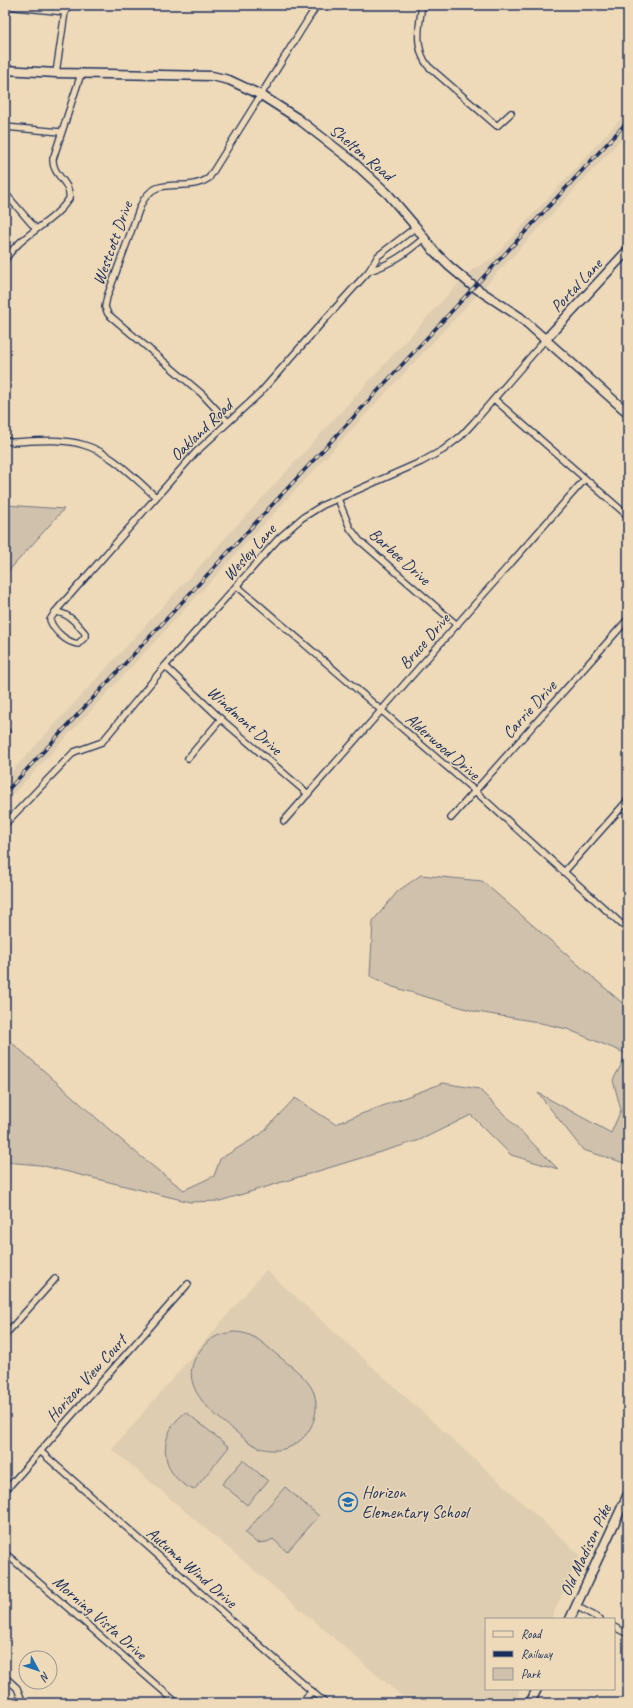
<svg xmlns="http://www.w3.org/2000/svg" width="633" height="1708" font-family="Caveat,sans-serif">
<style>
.built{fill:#decdb1}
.green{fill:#cfc1ab;stroke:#757884}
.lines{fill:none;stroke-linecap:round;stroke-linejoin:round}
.street-casing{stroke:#1b2f5e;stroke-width:8}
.secondary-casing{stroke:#1b2f5e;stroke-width:11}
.street{stroke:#eedab8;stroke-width:5.5}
.secondary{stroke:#eedab8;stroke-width:8}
.rail-casing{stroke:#1b2f5e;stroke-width:3.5}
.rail{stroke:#eedab8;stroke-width:2;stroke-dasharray:6;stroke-linecap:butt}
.labels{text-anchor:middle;stroke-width:3;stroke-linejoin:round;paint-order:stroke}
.street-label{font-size:17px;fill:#1b2f5e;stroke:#eedab8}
.poi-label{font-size:17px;fill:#1b2f5e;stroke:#eedab8;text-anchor:start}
</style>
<rect width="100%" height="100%" fill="#eedab8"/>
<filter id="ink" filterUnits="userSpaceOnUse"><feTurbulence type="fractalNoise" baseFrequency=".025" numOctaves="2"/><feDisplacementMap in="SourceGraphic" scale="8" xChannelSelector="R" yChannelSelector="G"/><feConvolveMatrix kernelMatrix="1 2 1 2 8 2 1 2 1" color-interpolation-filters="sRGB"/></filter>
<g filter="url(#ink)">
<!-- built -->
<g class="built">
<polygon points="628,111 628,132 5,803 5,779 453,289 472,270 493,258"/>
<polygon points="266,1270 580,1555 551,1619 486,1619 486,1689 520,1689 514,1703 410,1703 112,1449"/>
</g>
<!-- green -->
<g class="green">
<polygon points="5,505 64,509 5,575"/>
<polygon points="421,875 482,881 628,1008 628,1164 583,1150 538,1093 611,1133 621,1110 613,1080 627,1054 567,1029 532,1021 477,1012 393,987 370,976 373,921 398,891"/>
<path d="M5,1037C65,1087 120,1144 184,1190L214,1176L220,1159L261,1134L295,1098L335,1124L443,1083L479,1089L558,1169L511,1155L471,1115L420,1140L220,1201L190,1202L40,1165L5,1162Z"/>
<path d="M234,1332C252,1332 263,1343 276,1354C289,1365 308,1377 314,1393C323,1420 302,1452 272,1450C263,1450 255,1446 247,1441C223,1420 172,1390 199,1352C208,1338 218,1334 234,1332Z"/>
<path d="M186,1412L229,1447L194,1490C159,1476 156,1433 186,1412Z"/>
<polygon points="243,1460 268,1481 247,1505 222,1484"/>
<polygon points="285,1487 319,1516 287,1552 273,1539 267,1542 257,1543 245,1533"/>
</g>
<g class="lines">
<!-- street casing -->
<g class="street-casing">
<g id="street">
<path d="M422,5C419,26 414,48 428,66L497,126L511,113"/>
<polyline points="5,6 65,12 69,5"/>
<polyline points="56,73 65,12"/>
<polyline points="5,127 61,132"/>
<polyline points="5,193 36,229"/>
<path d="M5,260C21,234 52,224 69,199C72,182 52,176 53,159L81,74"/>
<path d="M369,271C392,264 406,253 424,238"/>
<polyline points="494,399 628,516"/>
<path d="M228,422L202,394L108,314L105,307L107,297L140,207C155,171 184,195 209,178L317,5"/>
<path d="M5,440L12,442C35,441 61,438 84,445C112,453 134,478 156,497"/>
<polyline points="338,499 350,528 359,540 457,625"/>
<polyline points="237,586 475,791 628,930"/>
<polyline points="55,612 196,452 260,393 319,326 369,271 378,256 416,227"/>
<path d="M55,612C69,613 76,623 85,633V637L78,644C66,642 54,631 50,620Z"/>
<polyline points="165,666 221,719 308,794"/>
<polyline points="5,730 7,732 5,737"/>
<polyline points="188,758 221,719"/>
<polyline points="451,818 628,619"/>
<polyline points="284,821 585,479"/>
<polyline points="5,824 74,752 102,742 165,666 279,538 302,518 323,505 421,462 443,450 461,436 474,422 545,340"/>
<polyline points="564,872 628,800"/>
<polyline points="5,1335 55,1279"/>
<polyline points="40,1451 325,1703"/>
<polyline points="5,1491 188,1284"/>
<polyline points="5,1553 177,1703"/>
<polyline points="576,1606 600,1619"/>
<polyline points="614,1627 628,1634"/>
<polyline points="5,1677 17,1688 23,1703"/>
<polyline points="301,1703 312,1691"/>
</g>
</g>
<!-- secondary casing -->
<g class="secondary-casing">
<g id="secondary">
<polyline points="5,70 56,73 212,76 229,80 261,95 297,118 350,159 388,194 416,227 433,250 449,266 474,287 520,317 628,413"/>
<polyline points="545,340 628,250"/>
<polyline points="570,1619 628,1494"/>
<polyline points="530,1703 537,1689"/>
</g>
</g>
<!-- street -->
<use href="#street" class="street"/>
<!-- secondary -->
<use href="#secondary" class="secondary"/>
<!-- rail casing -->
<g class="rail-casing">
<polyline id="rail" points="5,793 628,121"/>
</g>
<!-- rail -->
<use href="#rail" class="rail"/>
</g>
</g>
<!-- icons -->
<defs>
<g id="school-ring" transform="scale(1)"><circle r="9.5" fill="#eedab8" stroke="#1f6fb2" stroke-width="1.5"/><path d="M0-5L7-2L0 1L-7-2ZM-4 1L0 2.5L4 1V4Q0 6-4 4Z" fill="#1f6fb2"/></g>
</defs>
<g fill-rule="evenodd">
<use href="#school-ring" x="348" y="1502"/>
</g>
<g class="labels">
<!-- street labels -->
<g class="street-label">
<text transform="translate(362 152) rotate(40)" y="6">Shelton Road</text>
<text transform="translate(112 243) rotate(-70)" y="6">Westcott Drive</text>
<text transform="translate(576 285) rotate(-47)" y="6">Portal Lane</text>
<text transform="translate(201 430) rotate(-44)" y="6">Oakland Road</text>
<text transform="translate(249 552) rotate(-48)" y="6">Wesley Lane</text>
<text transform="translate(400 556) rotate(42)" y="6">Barbee Drive</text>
<text transform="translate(424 641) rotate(-49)" y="6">Bruce Drive</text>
<text transform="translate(529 709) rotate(-48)" y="6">Carrie Drive</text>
<text transform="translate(245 720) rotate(42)" y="6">Windmont Drive</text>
<text transform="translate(443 746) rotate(41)" y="6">Alderwood Drive</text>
<text transform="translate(86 1378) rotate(-48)" y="6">Horizon View Court</text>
<text transform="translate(585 1550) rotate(-65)" y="6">Old Madison Pike</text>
<text transform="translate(192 1567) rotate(41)" y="6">Autumn Wind Drive</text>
<text transform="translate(100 1617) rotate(41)" y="6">Morning Vista Drive</text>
</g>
<!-- poi labels -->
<g class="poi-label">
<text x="362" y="1498">Horizon<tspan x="362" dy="20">Elementary School</tspan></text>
</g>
</g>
<!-- margin -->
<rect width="633" height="1708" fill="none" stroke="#eedab8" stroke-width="20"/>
<rect x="10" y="10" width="613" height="1688" fill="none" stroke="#1b2f5e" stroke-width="1.5" filter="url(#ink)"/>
<!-- legend -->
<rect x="485" y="1618" width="130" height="72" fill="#eedab8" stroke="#9a9694"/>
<rect x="493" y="1631" width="20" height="6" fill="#eedab8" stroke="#9a9694"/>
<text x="521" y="1638" font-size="12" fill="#1b2f5e">Road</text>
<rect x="493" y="1651" width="20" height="6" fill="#1b2f5e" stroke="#9a9694"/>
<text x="521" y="1658" font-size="12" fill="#1b2f5e">Railway</text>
<rect x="493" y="1668" width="20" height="12" fill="#cfc1ab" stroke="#9a9694"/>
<text x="521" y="1678" font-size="12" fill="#1b2f5e">Park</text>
<!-- north arrow -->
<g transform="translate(38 1670) rotate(130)"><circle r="19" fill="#eedab8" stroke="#9a9694"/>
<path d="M0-3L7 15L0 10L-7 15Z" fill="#1f6fb2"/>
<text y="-6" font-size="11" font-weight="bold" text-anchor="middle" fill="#1b2f5e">N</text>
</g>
</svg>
